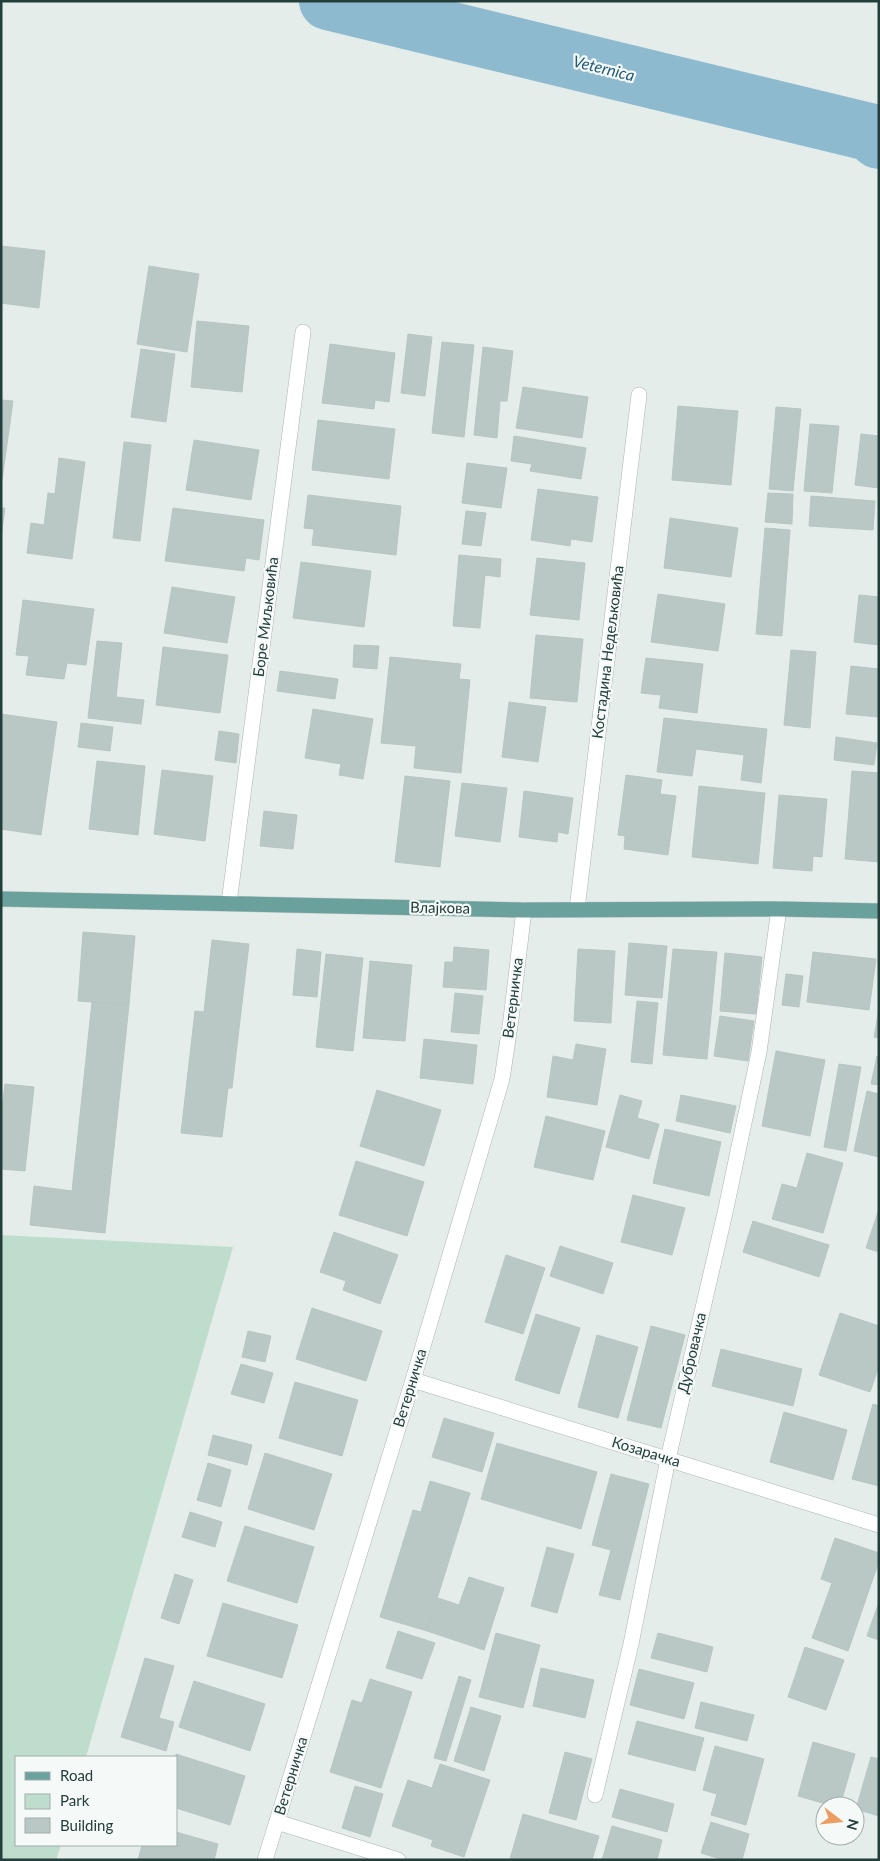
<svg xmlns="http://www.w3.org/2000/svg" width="880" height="1861" font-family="Lato,sans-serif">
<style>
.green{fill:#beddcc}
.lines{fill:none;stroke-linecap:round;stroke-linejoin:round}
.river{stroke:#8ebad0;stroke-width:58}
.building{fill:#b9c8c4;stroke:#b7c6c3}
.minor-casing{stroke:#a7b5b2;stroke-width:16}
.major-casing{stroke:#c2c9c8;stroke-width:16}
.minor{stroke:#fff;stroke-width:15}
.major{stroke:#6aa19c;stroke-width:15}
.labels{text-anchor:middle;stroke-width:4.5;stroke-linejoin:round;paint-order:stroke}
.street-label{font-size:15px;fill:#243e3b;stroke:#f5f9f8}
.water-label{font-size:16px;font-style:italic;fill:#205a78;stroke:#f5f9f8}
</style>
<rect width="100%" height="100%" fill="#e4edea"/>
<!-- green -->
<polygon class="green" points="1,1235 233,1247 86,1757 16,1757 16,1845 61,1845 56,1860 1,1860"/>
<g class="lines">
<!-- river -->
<polyline class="river" points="328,1 869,132 879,140"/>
</g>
<!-- building -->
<g class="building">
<polygon points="1,246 45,251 39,308 1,303"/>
<polygon points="149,266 199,274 187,352 137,344"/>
<polygon points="197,321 249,326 242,392 191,387"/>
<polygon points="408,334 432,337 425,396 401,393"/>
<polygon points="442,342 474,345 464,437 432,433"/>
<polygon points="330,344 395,353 389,402 375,400 374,409 322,403"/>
<polygon points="483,347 513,351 507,401 500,401 497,438 474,435"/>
<polygon points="141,349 175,354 166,422 131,417"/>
<polygon points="523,387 588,397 582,438 516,428"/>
<polygon points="1,400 13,401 2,480 1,480"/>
<polygon points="678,406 738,411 731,485 672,480"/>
<polygon points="776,407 801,409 793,491 769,489"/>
<polygon points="318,420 395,429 389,479 312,470"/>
<polygon points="810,424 839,426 832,493 804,491"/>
<polygon points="861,434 879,436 879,488 855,485"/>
<polygon points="514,436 586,448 581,479 530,471 532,464 511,461"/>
<polygon points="194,440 259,450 251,500 186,490"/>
<polygon points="124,442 151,445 140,541 113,538"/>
<polygon points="59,458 85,462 72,559 27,553 31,523 44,525 48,493 55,494"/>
<polygon points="467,463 507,468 501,508 462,503"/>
<polygon points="538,489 598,497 592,542 571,539 570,546 531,540"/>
<polygon points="768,493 793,494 792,524 765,522"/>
<polygon points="308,495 401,506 396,555 312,545 314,529 304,528"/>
<polygon points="811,496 875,501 873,530 809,526"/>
<polygon points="1,508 5,508 1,537"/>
<polygon points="173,508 264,520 259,560 246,558 244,571 165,561"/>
<polygon points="466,511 486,513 481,546 462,544"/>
<polygon points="670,518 738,528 731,577 664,568"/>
<polygon points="765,528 790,530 782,636 756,634"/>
<polygon points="459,555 501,559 500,577 485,575 480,628 453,626"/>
<polygon points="537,558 585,563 579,620 530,615"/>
<polygon points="301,562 371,571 364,627 293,618"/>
<polygon points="172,587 235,597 227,643 164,633"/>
<polygon points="658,594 725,604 718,651 651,642"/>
<polygon points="859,595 879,597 879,645 854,642"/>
<polygon points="23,600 94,609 86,665 67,663 64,679 26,675 29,656 16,655"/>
<polygon points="536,635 583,639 577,702 530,698"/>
<polygon points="97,641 122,643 116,697 144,700 141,724 88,718"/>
<polygon points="354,645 379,646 377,669 353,667"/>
<polygon points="163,647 228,655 220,713 156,705"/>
<polygon points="791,650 816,652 810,728 784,725"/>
<polygon points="390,657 461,664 459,679 470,680 461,773 414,768 416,746 381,743"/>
<polygon points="646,658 703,664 697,713 659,708 661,695 641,693"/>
<polygon points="851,666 879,669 879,717 846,714"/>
<polygon points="280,671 338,679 335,699 277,691"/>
<polygon points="509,702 546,707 538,762 502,757"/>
<polygon points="313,709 373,719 363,779 339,775 341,764 305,758"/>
<polygon points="1,714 57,722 41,835 1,829"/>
<polygon points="664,718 767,729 761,783 741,780 744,755 696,749 692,776 657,772"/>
<polygon points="81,723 113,727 110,751 78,747"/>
<polygon points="219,731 239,734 236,763 215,760"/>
<polygon points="836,737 877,743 874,765 834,760"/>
<polygon points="97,761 145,766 138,835 89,829"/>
<polygon points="162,770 213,776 205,841 154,834"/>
<polygon points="852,771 879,773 879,862 845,859"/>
<polygon points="626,775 662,780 660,794 676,796 668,855 624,849 625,836 618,835"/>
<polygon points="405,776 450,781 440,867 395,862"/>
<polygon points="462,783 507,788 500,842 455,836"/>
<polygon points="699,786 765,793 758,864 692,857"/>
<polygon points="524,791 573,798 568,834 558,832 557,842 519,837"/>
<polygon points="779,795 827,799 822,857 813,856 812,871 773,868"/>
<polygon points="264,811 297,815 293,849 260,846"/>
<polygon points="83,932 135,936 129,1005 78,1001"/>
<polygon points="212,940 249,944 232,1088 228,1088 222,1137 181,1133 195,1011 204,1012"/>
<polygon points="629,943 667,946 662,998 625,995"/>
<polygon points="454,947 489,950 486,990 443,987 445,962 453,962"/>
<polygon points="297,949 321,952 317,997 293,995"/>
<polygon points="578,949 615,951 611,1023 574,1021"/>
<polygon points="673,949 717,952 707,1059 663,1055"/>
<polygon points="813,952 876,959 869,1010 807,1002"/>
<polygon points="725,953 762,957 756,1014 720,1011"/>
<polygon points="326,954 363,958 353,1051 316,1047"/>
<polygon points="370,961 412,965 405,1041 363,1038"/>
<polygon points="786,974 803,976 799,1007 782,1005"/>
<polygon points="455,993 483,996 479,1034 451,1032"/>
<polygon points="637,1001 658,1003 652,1064 631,1062"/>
<polygon points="92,1002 129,1005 105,1233 30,1225 34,1186 72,1191"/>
<polygon points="879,1009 879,1038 874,1037"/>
<polygon points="720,1016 754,1021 748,1061 714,1056"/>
<polygon points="424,1039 477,1045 473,1084 420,1078"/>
<polygon points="576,1044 606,1049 597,1105 547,1097 553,1056 573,1060"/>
<polygon points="776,1051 825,1060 810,1136 762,1126"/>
<polygon points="877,1056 879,1057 879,1085 871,1084"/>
<polygon points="839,1064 861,1067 846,1151 824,1147"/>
<polygon points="5,1084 34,1087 25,1171 1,1169 1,1115"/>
<polygon points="377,1090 441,1110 424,1166 360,1146"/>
<polygon points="867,1091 879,1094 879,1157 854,1151"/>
<polygon points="620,1095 642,1101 637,1118 659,1124 649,1159 606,1147"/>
<polygon points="681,1095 736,1106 730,1133 676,1121"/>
<polygon points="546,1116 605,1131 593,1180 534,1167"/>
<polygon points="665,1129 721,1142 709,1196 653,1183"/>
<polygon points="807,1153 843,1163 823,1233 772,1219 782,1184 797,1188"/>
<polygon points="356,1161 424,1182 407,1236 339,1215"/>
<polygon points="633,1195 685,1208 672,1255 621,1242"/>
<polygon points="879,1209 879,1252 866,1248"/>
<polygon points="753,1221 829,1245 819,1277 743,1252"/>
<polygon points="334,1232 398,1255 380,1304 343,1290 346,1281 320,1272"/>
<polygon points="560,1246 613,1263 603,1294 550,1276"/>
<polygon points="506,1255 545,1268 523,1334 485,1322"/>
<polygon points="312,1308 382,1331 366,1381 296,1359"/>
<polygon points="840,1313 879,1326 879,1366 870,1392 819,1375"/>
<polygon points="536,1314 580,1328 559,1394 515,1380"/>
<polygon points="651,1326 685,1335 661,1428 627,1420"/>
<polygon points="248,1331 271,1336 265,1362 242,1357"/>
<polygon points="597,1335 638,1347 618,1418 578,1407"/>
<polygon points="721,1349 802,1369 793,1406 712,1386"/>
<polygon points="241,1364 273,1373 264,1403 231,1394"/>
<polygon points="295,1382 358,1400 342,1456 279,1438"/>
<polygon points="873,1404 879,1406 879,1486 852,1479"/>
<polygon points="784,1412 847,1430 833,1480 770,1462"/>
<polygon points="444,1418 494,1433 482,1472 432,1457"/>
<polygon points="213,1435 252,1445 247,1465 208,1455"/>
<polygon points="497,1443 597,1472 581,1529 481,1499"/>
<polygon points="265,1453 332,1474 314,1530 248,1509"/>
<polygon points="208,1463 231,1470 221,1507 197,1500"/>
<polygon points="611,1474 649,1484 620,1600 599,1595 611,1550 592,1545"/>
<polygon points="430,1481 470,1493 427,1631 380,1617 413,1510 421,1512"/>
<polygon points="190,1512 222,1522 215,1547 182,1537"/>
<polygon points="245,1526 314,1547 297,1603 227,1581"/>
<polygon points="835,1538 879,1553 879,1561 848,1651 812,1638 832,1583 821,1579"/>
<polygon points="547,1547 574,1554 557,1613 531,1606"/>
<polygon points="175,1574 193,1580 179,1624 161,1618"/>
<polygon points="469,1577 504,1588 484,1650 427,1631 438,1598 459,1605"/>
<polygon points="879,1602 879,1640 867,1636"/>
<polygon points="223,1603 298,1625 282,1678 207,1656"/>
<polygon points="398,1631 435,1643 422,1679 386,1668"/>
<polygon points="496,1633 540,1645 523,1708 479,1697"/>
<polygon points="658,1633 713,1647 707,1672 651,1658"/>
<polygon points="805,1647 844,1660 826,1710 788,1697"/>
<polygon points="145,1658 174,1666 159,1718 174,1722 166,1751 121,1737"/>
<polygon points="541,1668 594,1680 585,1718 533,1706"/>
<polygon points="639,1669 694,1683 684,1719 630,1705"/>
<polygon points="459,1676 471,1680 446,1761 434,1758"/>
<polygon points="370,1679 412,1692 381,1788 330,1772 352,1700 362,1703"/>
<polygon points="194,1681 265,1704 250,1751 179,1727"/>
<polygon points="701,1702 754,1715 747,1741 695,1728"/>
<polygon points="471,1707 501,1716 484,1771 454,1761"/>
<polygon points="637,1721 704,1738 695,1771 628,1754"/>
<polygon points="813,1742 855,1754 840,1806 833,1806 798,1796"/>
<polygon points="715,1746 764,1759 746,1825 711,1815 717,1794 703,1790"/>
<polygon points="565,1752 592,1759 576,1820 549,1813"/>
<polygon points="176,1754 245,1776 230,1825 176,1808"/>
<polygon points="871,1757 879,1759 879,1816 856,1809"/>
<polygon points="440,1764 490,1780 464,1857 431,1846 433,1840 392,1826 408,1780 432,1788"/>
<polygon points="355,1786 383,1794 370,1837 342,1828"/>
<polygon points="620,1789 674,1804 667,1832 612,1817"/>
<polygon points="523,1814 599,1836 592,1860 510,1859"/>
<polygon points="711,1822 749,1834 742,1860 724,1860 701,1853"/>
<polygon points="612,1826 662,1840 657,1860 602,1860"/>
<polygon points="176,1832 218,1844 214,1860 138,1860 142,1845 176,1845"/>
</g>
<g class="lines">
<!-- minor casing -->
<g class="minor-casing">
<g id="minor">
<polyline points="229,903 303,332"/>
<polyline points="577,909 639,395"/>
<polyline points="413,1380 879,1525"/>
<polyline points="595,1795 631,1644 668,1459 725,1213 759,1052 779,909"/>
<polyline points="277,1822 398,1860"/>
<polyline points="265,1860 413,1380 502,1079 511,1019 524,910"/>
</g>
</g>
<!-- major casing -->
<g class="major-casing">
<polyline id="major" points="1,899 524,910 779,909 879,911"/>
</g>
<!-- minor -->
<use href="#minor" class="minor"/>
<!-- major -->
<use href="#major" class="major"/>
</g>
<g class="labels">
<!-- street labels -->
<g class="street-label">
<text transform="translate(266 617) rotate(-83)" y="5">Боре Миљковића</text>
<text transform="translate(608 652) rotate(-83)" y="5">Костадина Недељковића</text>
<text transform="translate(440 908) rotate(1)" y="5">Влајкова</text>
<text transform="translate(513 998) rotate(-83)" y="5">Ветерничка</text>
<text transform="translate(692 1353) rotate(-77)" y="5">Дубровачка</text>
<text transform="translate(410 1388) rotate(-73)" y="5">Ветерничка</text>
<text transform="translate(646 1452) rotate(17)" y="5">Козарачка</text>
<text transform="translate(291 1776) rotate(-73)" y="5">Ветерничка</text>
</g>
<!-- water labels -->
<g class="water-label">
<text transform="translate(604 68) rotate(14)" y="6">Veternica</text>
</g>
</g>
<!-- border -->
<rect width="880" height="1861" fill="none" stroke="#243e3b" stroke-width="5"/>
<!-- legend -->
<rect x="15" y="1756" width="162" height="90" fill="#f5f9f8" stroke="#a1aeac"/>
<rect x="25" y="1772" width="25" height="8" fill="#6aa19c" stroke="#a1aeac"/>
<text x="60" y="1781" font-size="15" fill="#243e3b">Road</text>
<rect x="25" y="1794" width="25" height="15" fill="#beddcc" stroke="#a1aeac"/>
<text x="60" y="1806" font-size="15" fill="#243e3b">Park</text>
<rect x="25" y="1818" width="25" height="15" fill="#b9c8c4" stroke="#a1aeac"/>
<text x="60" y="1831" font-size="15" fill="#243e3b">Building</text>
<!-- north arrow -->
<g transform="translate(840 1821) rotate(106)"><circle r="24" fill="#f5f9f8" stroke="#a1aeac"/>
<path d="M0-4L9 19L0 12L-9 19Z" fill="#ed9c62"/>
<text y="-8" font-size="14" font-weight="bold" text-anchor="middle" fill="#243e3b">N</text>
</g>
</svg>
